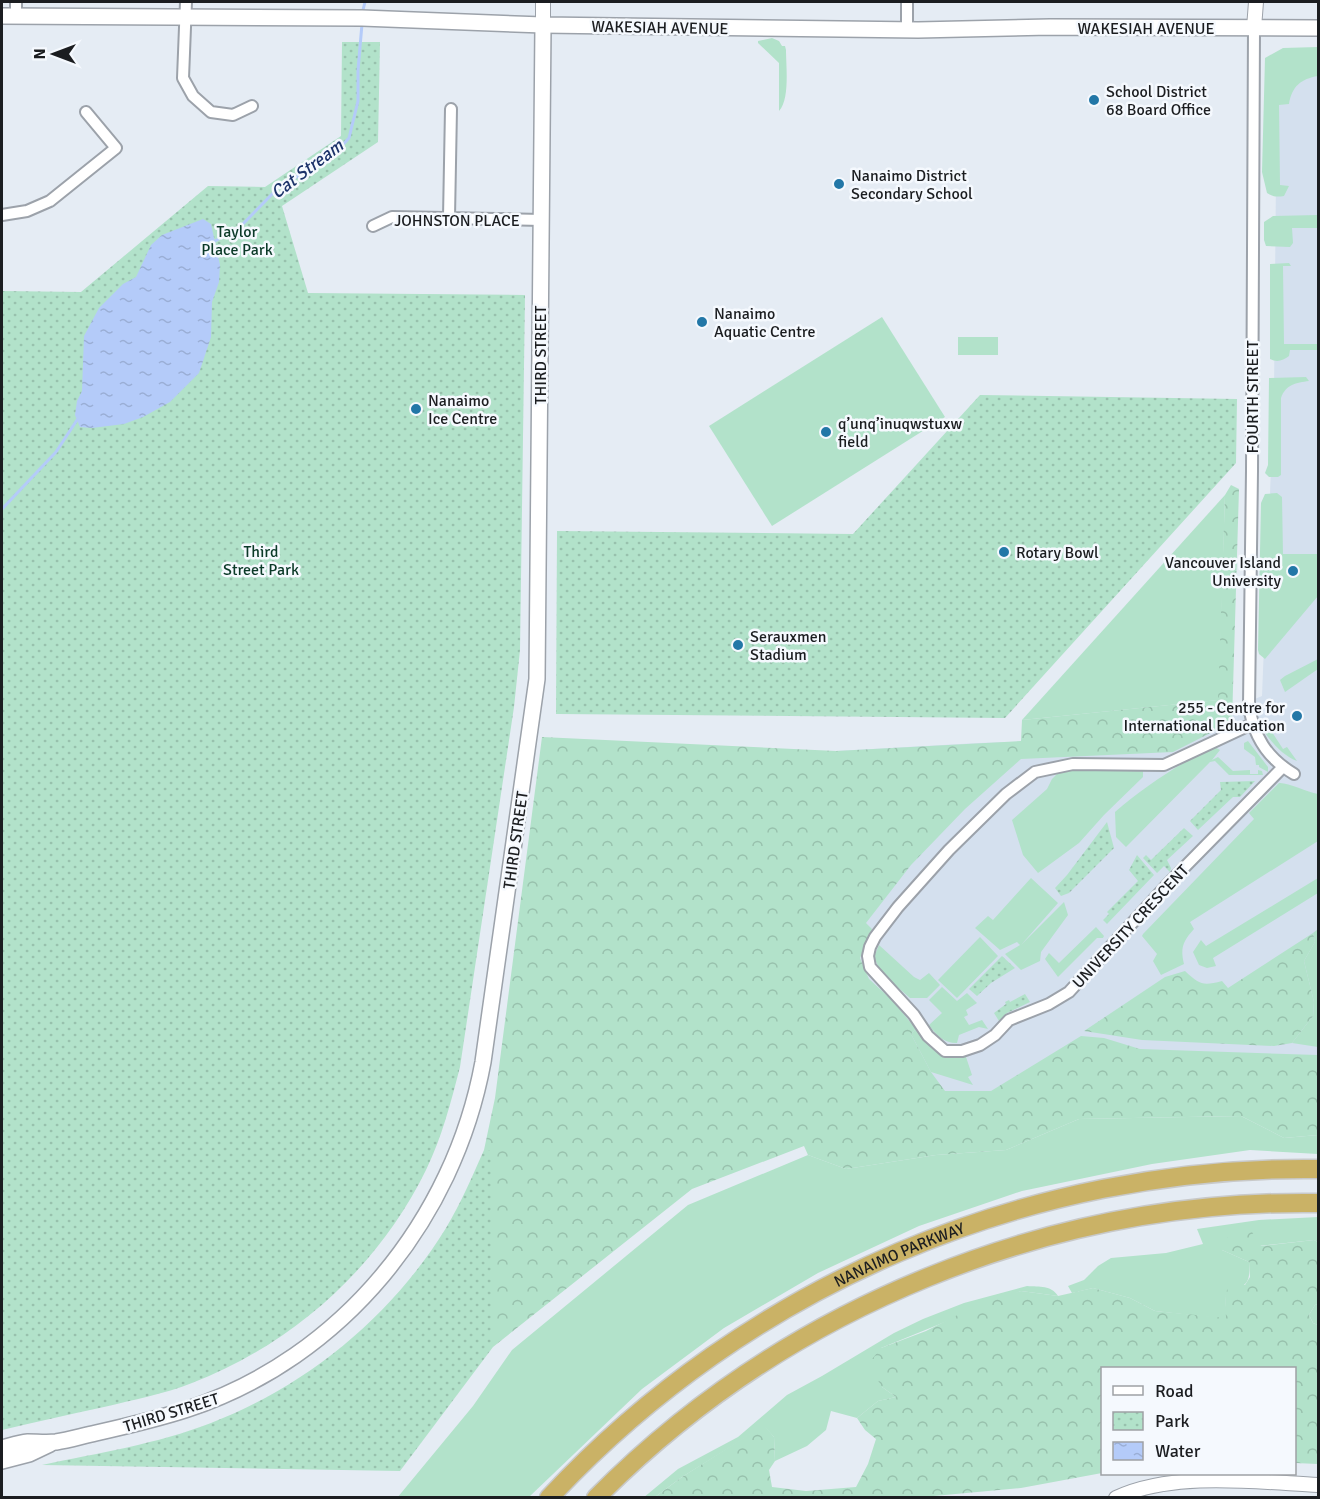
<svg xmlns="http://www.w3.org/2000/svg" width="1320" height="1499" font-family="Signika,sans-serif">
<style>
.built{fill:#d4e0ee}
.grass{fill:#b2e2ca}
.forest{fill:url(#forest-crowns)}
.park{fill:url(#park-dots)}
.water{fill:url(#water-ripples)}
.lines{fill:none;stroke-linecap:round;stroke-linejoin:round}
.stream{stroke:#b4cbf9;stroke-width:3}
.minor-casing{stroke:#9ca2aa;stroke-width:14}
.tertiary-casing{stroke:#9ca2aa;stroke-width:16}
.secondary-casing{stroke:#9ca2aa;stroke-width:18}
.trunk-casing{stroke:#c8c9c9;stroke-width:21}
.minor{stroke:#fff;stroke-width:10}
.tertiary{stroke:#fff;stroke-width:14}
.secondary{stroke:#fff;stroke-width:15}
.trunk{stroke:#cab266;stroke-width:18}
.poi-dot{fill:#2277a7;stroke:#f5f9fe;stroke-width:2}
.labels{text-anchor:middle;stroke-width:5;stroke-linejoin:round;paint-order:stroke}
.street-label{font-size:16px;fill:#1b1d20;stroke:#f5f9fe}
.poi-label{font-size:16px;fill:#1b1d20;stroke:#f5f9fe;text-anchor:start}
.park-label{font-size:16px;fill:#0b3a28;stroke:#f5f9fe}
.water-label{font-size:18px;font-style:italic;fill:#1b3269;stroke:#f5f9fe}
</style>
<defs>
<pattern id="forest-crowns" width="20" height="18" patternUnits="userSpaceOnUse" patternTransform="scale(1.5)"><rect width="20" height="18" fill="#b2e2ca"/><path d="M2 6a3 3 0 1 1 6 0M12 15a3 3 0 1 1 6 0" fill="none" stroke="#98c1ad"/></pattern>
<pattern id="park-dots" width="8" height="8" patternUnits="userSpaceOnUse" patternTransform="scale(1.5)"><rect width="8" height="8" fill="#b2e2ca"/><path d="M2 2h.1M6 6h.1" fill="none" stroke="#98c1ad" stroke-width="1.8" stroke-linecap="round"/></pattern>
<pattern id="water-ripples" width="26" height="14" patternUnits="userSpaceOnUse" patternTransform="scale(1.5)"><rect width="26" height="14" fill="#b4cbf9"/><path d="M2 4q2-2 4 0t4 0M15 11q2-2 4 0t4 0" fill="none" stroke="#9aaed5"/></pattern>
</defs>
<rect width="100%" height="100%" fill="#e5ecf4"/>
<!-- built -->
<polygon class="built" points="1318,54 1318,1091 830,1091 836,751 978,743 1164,737 1262,696 1274,392 1277,69"/>
<!-- grass -->
<g class="grass">
<path d="M772,38L779,41L782,46H785L786,50C786,65 790,100 779,111V63L758,43V41Z"/>
<path d="M1318,47V76C1301,79 1292,86 1289,104L1279,105L1280,185L1289,186L1284,196C1277,197 1273,197 1267,193L1262,172L1265,58L1283,48Z"/>
<polygon points="1318,215 1318,228 1292,228 1293,243 1290,247 1266,246 1264,240 1264,222 1273,216"/>
<path d="M1289,263L1291,266H1283L1284,344H1318V350H1290L1289,356C1283,360 1278,363 1270,359V264Z"/>
<polygon points="882,317 945,417 772,526 709,426"/>
<rect x="958" y="337" width="40" height="18"/>
<path d="M1306,377L1309,381C1296,383 1286,384 1281,398V475L1278,477H1269L1265,473L1268,465L1269,378Z"/>
<polygon points="1277,493 1282,497 1283,554 1318,554 1318,596 1265,659 1259,654 1258,650 1261,503 1265,494"/>
<polygon points="1225,495 1219,700 1022,720"/>
<polygon points="1318,659 1318,669 1285,692 1280,680 1285,676"/>
<path d="M1270,729L1283,749L1287,747L1297,761C1283,755 1274,745 1265,733Z"/>
<polygon points="1248,741 1268,767 1268,772 1259,767 1259,765 1256,765 1255,757 1244,749 1244,743"/>
<path d="M1213,746L1220,750L1212,760L1218,757L1233,771L1250,770V774H1258V770L1262,771L1263,775H1229L1215,761L1210,762L1126,847L1116,837L1115,812C1145,786 1178,765 1213,746Z"/>
<polygon points="1140,770 1143,771 1143,777 1104,815 1079,843 1038,873 1023,855 1012,820 1047,789 1052,779 1060,771"/>
<path d="M1279,783C1287,782 1307,792 1318,794V841L1190,922L1194,929C1183,941 1180,948 1184,964L1161,975L1153,961L1157,954L1142,936L1143,934L1254,819L1249,813Z"/>
<polygon points="1031,878 1058,903 1021,945 1064,902 1068,915 1041,952 1040,961 1021,970 1005,954 1020,945 1017,942 1000,950 975,928 988,916 993,920"/>
<polygon points="1318,878 1318,893 1213,958 1216,966 1207,968 1199,965 1193,952 1201,940 1206,946"/>
<polygon points="1096,927 1104,936 1103,938 1097,938 1058,977 1045,959 1049,953 1059,963"/>
<polygon points="1318,929 1318,1047 1292,1043 1313,1016 1314,1002 1304,961 1315,942 1313,933"/>
<polygon points="980,937 998,956 957,998 938,980"/>
<polygon points="879,945 914,977 920,980 929,973 940,985 927,998 910,998 881,973 874,957"/>
<path d="M942,987L957,1001L967,993L977,1003L966,1010L968,1015L964,1017L969,1025L982,1020L988,1029L979,1027L959,1035L957,1043C944,1043 937,1036 929,1025L942,1013L929,1000Z"/>
<path d="M916,1029C932,1050 939,1056 966,1057L972,1075L968,1077L973,1085L931,1072L911,1034Z"/>
<polygon points="1241,1116 1284,1138 1318,1135 1318,1154 1250,1150 1152,1164 1022,1191 919,1226 818,1273 724,1328 642,1389 529,1497 397,1498 473,1406 512,1350 688,1205 808,1155 846,1169 936,1155 1006,1150 1079,1119"/>
<path d="M1318,1217V1242L1314,1240L1222,1250L1249,1262C1251,1286 1245,1285 1225,1296L1227,1319L1155,1311L1130,1298L1093,1288L1072,1293L1068,1286L1084,1280L1098,1266L1111,1258L1166,1253L1203,1244L1197,1229L1259,1220Z"/>
<path d="M1027,1286C1040,1287 1051,1285 1058,1296L1021,1291L881,1348L882,1387L896,1397L878,1401L857,1418L831,1411L826,1430L807,1446L775,1461L774,1437L764,1426L682,1477L655,1497L643,1498L678,1469L738,1437L787,1395L822,1376L894,1333L923,1319L964,1303Z"/>
<polygon points="1318,1304 1318,1325 1313,1323 1309,1315 1315,1305"/>
</g>
<!-- forest -->
<g class="forest">
<polygon points="1231,485 1239,489 1232,722 1173,752 1021,759 965,809 911,865 866,923 872,929 860,958 869,979 892,1000 916,1029 911,1034 931,1072 945,1091 991,1091 1081,1036 1104,1038 1140,1049 1318,1055 1318,1135 1284,1138 1241,1116 1079,1119 1006,1150 936,1155 846,1169 808,1155 804,1146 692,1189 493,1347 493,1151 484,1150 495,1098 542,737 836,751 1021,741 1022,720 1218,700 1225,495"/>
<path d="M1313,933L1315,942L1304,961L1314,1002L1313,1016L1292,1043L1274,1046L1142,1040L1084,1031L1165,977L1185,971C1200,985 1203,986 1222,981L1228,988Z"/>
<polygon points="1240,1231 1252,1232 1261,1246 1314,1240 1318,1242 1318,1304 1315,1305 1309,1315 1313,1323 1318,1325 1318,1464 1295,1463 1294,1368 1102,1368 1102,1473 1021,1488 923,1497 655,1497 682,1477 764,1425 774,1437 775,1461 769,1470 772,1487 806,1491 856,1487 868,1464 876,1439 865,1430 857,1418 878,1401 896,1397 882,1387 868,1364 881,1348 926,1331 983,1302 1021,1291 1058,1296 1093,1288 1130,1298 1155,1311 1226,1318 1225,1296 1229,1284 1245,1285 1250,1277 1249,1262 1222,1250 1228,1237"/>
</g>
<!-- park -->
<g class="park">
<path d="M342,42H380L378,142L282,206L308,293L525,295L520,650L514,707L460,1067C451,1102 442,1137 426,1170C378,1268 293,1344 192,1383C164,1394 133,1400 104,1407C70,1414 36,1422 2,1430V291L81,292L208,186L265,187L341,136Z"/>
<polygon points="980,395 1237,399 1236,463 1005,718 556,714 557,531 853,534"/>
<polygon points="1255,781 1240,797 1233,797 1198,830 1190,821 1221,790 1220,782"/>
<polygon points="1107,822 1114,848 1069,893 1061,896 1055,888 1067,875"/>
<polygon points="1184,828 1193,836 1167,860 1171,868 1170,872 1164,866 1157,873 1143,858 1146,855 1151,860"/>
<polygon points="1137,855 1154,875 1107,924 1103,920 1109,914 1107,912 1138,881 1129,870"/>
<polygon points="1002,956 1015,968 991,983 977,996 969,989"/>
<polygon points="1025,994 1030,1002 1007,1013 999,1021 994,1013 1006,1004 1005,1002 1009,1000 1010,1002"/>
<path d="M484,1150H493V1347L400,1471L42,1465C98,1453 157,1444 211,1423C307,1386 392,1316 446,1228C461,1203 472,1177 484,1150Z"/>
</g>
<!-- water -->
<polygon class="water" points="203,219 211,224 220,265 219,282 212,302 211,337 199,373 170,402 143,417 124,424 92,428 80,427 75,415 77,401 82,391 84,336 99,308 123,284 136,277 151,245 162,235"/>
<g class="lines">
<!-- stream -->
<g class="stream">
<polyline points="362,14 365,2"/>
<polyline points="215,241 240,227 278,188 325,160 338,150 349,138 358,101 358,70 362,24"/>
<polyline points="2,509 56,452 77,420"/>
</g>
<!-- minor casing -->
<g class="minor-casing">
<g id="minor">
<polyline points="186,2 183,78 193,96 211,112 233,115 252,106"/>
<polyline points="16,16 16,2"/>
<path d="M1254,28L1252,471L1249,705C1253,736 1267,758 1294,774"/>
<polyline points="907,30 907,2"/>
<polyline points="2,215 27,211 50,201 116,148 86,112"/>
<polyline points="449,217 451,109"/>
<polyline points="373,226 392,217 542,220"/>
<polyline points="1252,724 1164,765 1073,764 1035,772 1006,794 949,850 898,907 875,937 870,947 868,956 870,967 914,1015 928,1036 945,1051 962,1051 980,1045 995,1035 1009,1020 1049,1004 1069,992 1167,885 1283,767"/>
</g>
</g>
<!-- tertiary casing -->
<g class="tertiary-casing">
<g id="tertiary">
<polyline points="543,25 543,2"/>
<polyline points="1254,28 1256,2"/>
<path d="M1116,1498C1172,1471 1258,1482 1318,1485"/>
</g>
</g>
<!-- secondary casing -->
<g class="secondary-casing">
<g id="secondary">
<polyline points="2,16 362,18 543,25 918,30 1050,27 1318,28"/>
<path d="M2,1448C10,1446 19,1443 28,1442C37,1442 47,1443 56,1442C69,1440 82,1436 96,1433C127,1426 158,1419 188,1409C342,1358 454,1220 483,1062L537,679L543,25"/>
<polyline points="2,1461 29,1454 50,1444"/>
</g>
</g>
<!-- trunk casing -->
<g class="trunk-casing">
<g id="trunk">
<path id="s1" d="M549,1498C747,1285 1028,1165 1318,1169"/>
<path d="M596,1498C785,1307 1050,1199 1318,1203"/>
</g>
</g>
<!-- minor -->
<use href="#minor" class="minor"/>
<!-- tertiary -->
<use href="#tertiary" class="tertiary"/>
<!-- secondary -->
<use href="#secondary" class="secondary"/>
<!-- trunk -->
<use href="#trunk" class="trunk"/>
</g>
<!-- markers -->
<g class="poi-dot">
<circle cx="1094" cy="100" r="6"/>
<circle cx="839" cy="184" r="6"/>
<circle cx="702" cy="322" r="6"/>
<circle cx="416" cy="409" r="6"/>
<circle cx="826" cy="432" r="6"/>
<circle cx="1004" cy="552" r="6"/>
<circle cx="1293" cy="571" r="6"/>
<circle cx="738" cy="645" r="6"/>
<circle cx="1297" cy="716" r="6"/>
</g>
<g class="labels">
<!-- street labels -->
<g class="street-label">
<text transform="translate(660 27) rotate(1)" y="6">WAKESIAH AVENUE</text>
<text x="1146" y="34">WAKESIAH AVENUE</text>
<text x="457" y="226">JOHNSTON PLACE</text>
<text transform="translate(540 355) rotate(-90)" y="6">THIRD STREET</text>
<text transform="translate(1252 397) rotate(-90)" y="6">FOURTH STREET</text>
<text transform="translate(515 840) rotate(-82)" y="6">THIRD STREET</text>
<text transform="translate(1130 926) rotate(-47)" y="6">UNIVERSITY CRESCENT</text>
<text dy="6" stroke="none"><textPath href="#s1" startOffset="430">NANAIMO PARKWAY</textPath></text>
<text transform="translate(171 1412) rotate(-17)" y="6">THIRD STREET</text>
</g>
<!-- poi labels -->
<g class="poi-label">
<text x="1106" y="97">School District<tspan x="1106" dy="18">68 Board Office</tspan></text>
<text x="851" y="181">Nanaimo District<tspan x="851" dy="18">Secondary School</tspan></text>
<text x="714" y="319">Nanaimo<tspan x="714" dy="18">Aquatic Centre</tspan></text>
<text x="428" y="406">Nanaimo<tspan x="428" dy="18">Ice Centre</tspan></text>
<text x="838" y="429">q’unq’inuqwstuxw<tspan x="838" dy="18">field</tspan></text>
<text x="1016" y="558">Rotary Bowl</text>
<text x="1281" y="568" text-anchor="end">Vancouver Island<tspan x="1281" dy="18">University</tspan></text>
<text x="750" y="642">Serauxmen<tspan x="750" dy="18">Stadium</tspan></text>
<text x="1285" y="713" text-anchor="end">255 - Centre for<tspan x="1285" dy="18">International Education</tspan></text>
</g>
<!-- park labels -->
<g class="park-label">
<text x="237" y="237">Taylor<tspan x="237" dy="18">Place Park</tspan></text>
<text x="261" y="557">Third<tspan x="261" dy="18">Street Park</tspan></text>
</g>
<!-- water labels -->
<g class="water-label">
<text transform="translate(307 169) rotate(-37)" y="6">Cat Stream</text>
</g>
</g>
<!-- border -->
<rect width="1320" height="1499" fill="none" stroke="#1b1d20" stroke-width="6"/>
<!-- legend -->
<rect x="1101" y="1367" width="195" height="108" fill="#f5f9fe" stroke="#9ea1a5" stroke-width="1.5"/>
<rect x="1113" y="1386" width="30" height="9" fill="#ffffff" stroke="#9ea1a5" stroke-width="1.5"/>
<text x="1155" y="1397" font-size="18" fill="#1b1d20">Road</text>
<rect x="1113" y="1412" width="30" height="18" fill="url(#park-dots)" stroke="#9ea1a5" stroke-width="1.5"/>
<text x="1155" y="1427" font-size="18" fill="#1b1d20">Park</text>
<rect x="1113" y="1442" width="30" height="18" fill="url(#water-ripples)" stroke="#9ea1a5" stroke-width="1.5"/>
<text x="1155" y="1457" font-size="18" fill="#1b1d20">Water</text>
<!-- north arrow -->
<g transform="translate(54 54) rotate(270)" stroke="#f5f9fe" stroke-width="4.5" paint-order="stroke">
<path d="M0-4.5L10 22L0 15L-10 22Z" fill="#1b1d20"/>
<text y="-9" font-size="16" font-weight="bold" text-anchor="middle" fill="#1b1d20">N</text>
</g>
</svg>
